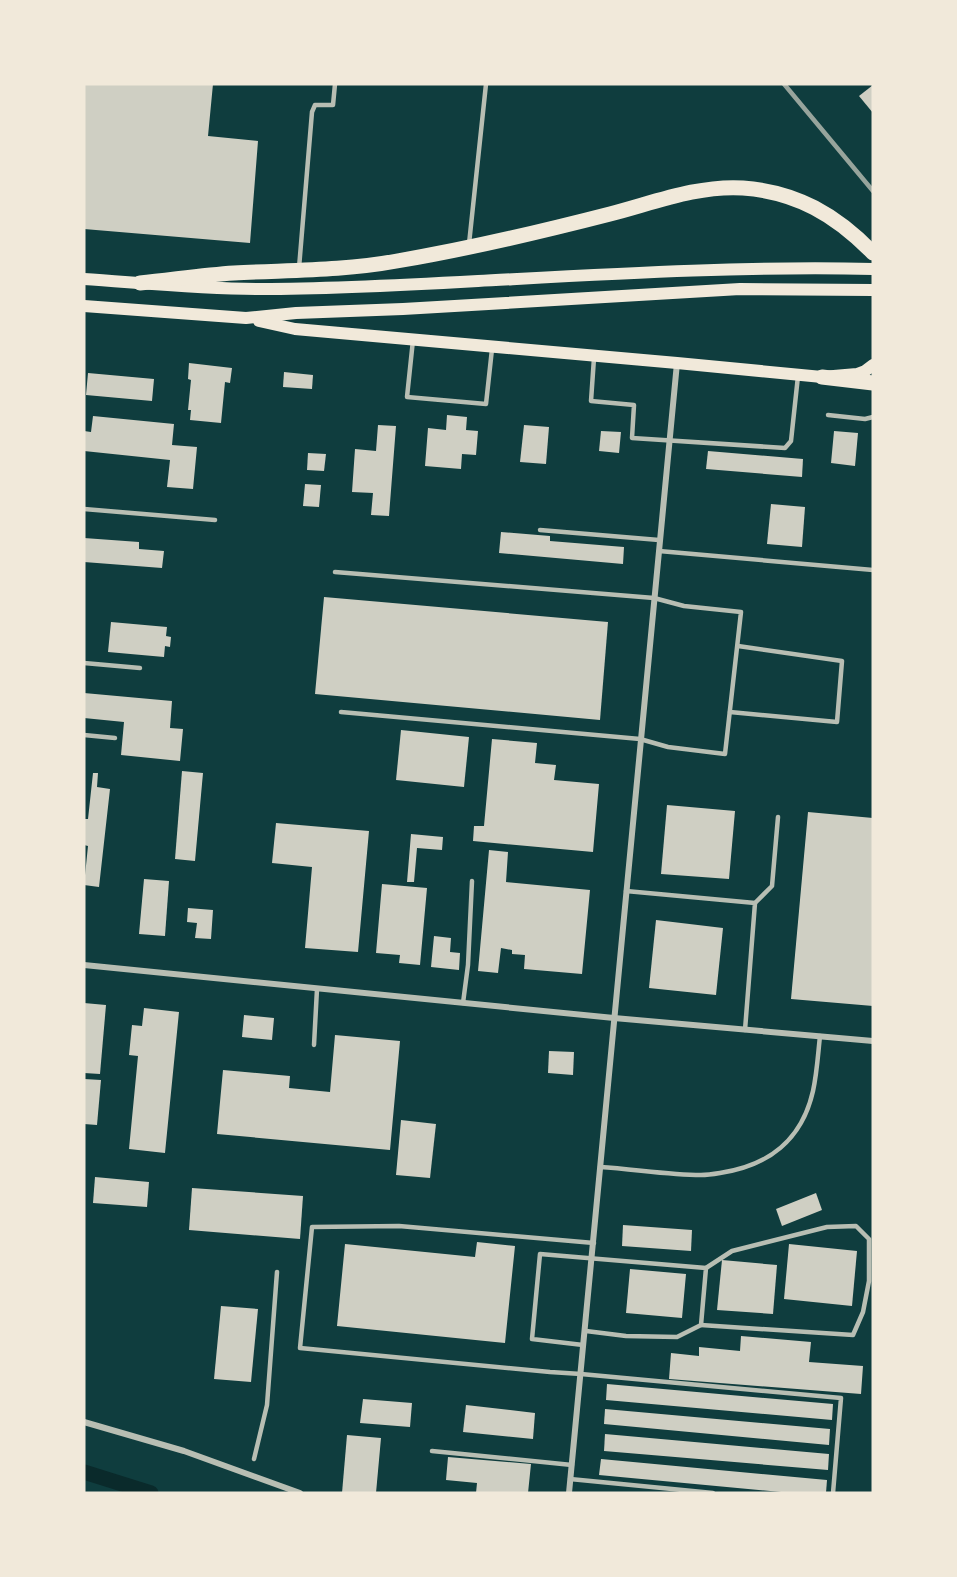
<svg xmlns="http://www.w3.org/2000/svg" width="957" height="1577" font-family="Lora,serif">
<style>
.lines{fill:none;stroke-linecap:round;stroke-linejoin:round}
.canal{stroke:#0a2a2b;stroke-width:15}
.building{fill:#cfcfc3}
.service{stroke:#b8beb3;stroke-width:4.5}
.minor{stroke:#b8beb3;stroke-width:6}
.secondary{stroke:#f1e9da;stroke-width:12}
.trunk{stroke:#f1e9da;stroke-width:15}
.rail{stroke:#97a49c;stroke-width:4.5}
</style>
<rect width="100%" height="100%" fill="#0f3d3e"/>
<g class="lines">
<!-- canal -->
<polyline class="canal" points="84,1472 151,1493"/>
</g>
<!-- building -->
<g class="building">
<polygon points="84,84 213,84 208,136 258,141 250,243 84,229"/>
<polygon points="873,85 873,113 859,96"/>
<polygon points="189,363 232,368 230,383 225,382 221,423 190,420 191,410 188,410 191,380 188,379"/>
<polygon points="284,372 313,375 312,389 283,387"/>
<polygon points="88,373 154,379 152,401 86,395"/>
<polygon points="447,415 467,417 466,430 478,431 476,455 462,454 461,469 425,466 428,428 446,430"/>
<polygon points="93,416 174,424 172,445 197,447 193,489 167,487 170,460 84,451 84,431 91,432"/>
<polygon points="378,425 396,426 389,516 371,515 373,493 352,492 355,449 376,451"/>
<polygon points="524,425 549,427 546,464 520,462"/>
<polygon points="601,431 621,432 619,453 599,451"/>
<polygon points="834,431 858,433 855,466 831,463"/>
<polygon points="708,451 803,459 802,477 706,469"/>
<polygon points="308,453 326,454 324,471 307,470"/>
<polygon points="305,484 321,485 319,507 303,506"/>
<polygon points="771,504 805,507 802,547 767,544"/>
<polygon points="501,532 550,536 550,541 624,547 623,564 499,553"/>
<polygon points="84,538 139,542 139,549 164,551 162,568 84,562"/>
<polygon points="324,597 608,622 600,720 315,694"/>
<polygon points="111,622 167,627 166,636 171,637 170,647 165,646 164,657 108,652"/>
<polygon points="84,693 172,701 170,728 183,729 180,761 121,755 124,722 84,718"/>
<polygon points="401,730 469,737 464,787 396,780"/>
<polygon points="492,739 537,743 535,763 556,765 554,780 599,784 593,852 473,841 474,826 484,826"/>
<polygon points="182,771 203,773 195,861 175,859"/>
<polygon points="93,773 98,773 97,787 110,789 99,887 84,885 88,846 84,845 84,819 88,819"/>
<polygon points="667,805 735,811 729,879 661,874"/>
<polygon points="808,812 873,818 873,1006 791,999"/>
<polygon points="276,823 369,831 358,952 305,948 312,867 272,863"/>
<polygon points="411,834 443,837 442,850 417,848 414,882 407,882"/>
<polygon points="489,850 508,852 506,882 590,890 582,974 524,969 525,955 512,954 512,950 501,948 498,973 478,971"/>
<polygon points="144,879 169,881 165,936 139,934"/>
<polygon points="382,884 427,888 420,965 399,963 400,955 376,953"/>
<polygon points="188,908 213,910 211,939 195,938 197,923 187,922"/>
<polygon points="656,920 723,928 716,995 649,988"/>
<polygon points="434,936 451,938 450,952 460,953 459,970 431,967"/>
<polygon points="84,1003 106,1005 100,1074 84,1073"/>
<polygon points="144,1008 179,1012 165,1153 129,1149 138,1056 129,1055 132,1025 142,1026"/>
<polygon points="244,1015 274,1018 272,1040 242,1037"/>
<polygon points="335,1035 400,1041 390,1150 217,1134 223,1070 290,1076 289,1088 330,1092"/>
<polygon points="549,1051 574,1052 573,1075 548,1073"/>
<polygon points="84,1079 101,1080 97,1125 84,1124"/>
<polygon points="401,1120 436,1124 430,1178 396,1175"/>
<polygon points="95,1177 149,1182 147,1207 93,1203"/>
<polygon points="192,1188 303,1196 300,1239 189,1230"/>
<polygon points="816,1193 822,1210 782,1226 776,1209"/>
<polygon points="623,1225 692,1230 691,1251 622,1246"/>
<polygon points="477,1242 515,1246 505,1343 337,1326 345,1244 475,1257"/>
<polygon points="789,1244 857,1251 852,1306 784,1299"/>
<polygon points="722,1260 777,1265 773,1314 717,1310"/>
<polygon points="630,1269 686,1274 682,1318 626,1313"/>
<polygon points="221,1306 258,1309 251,1382 214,1379"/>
<polygon points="741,1336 811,1342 809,1362 863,1366 861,1394 669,1379 671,1353 699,1356 699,1347 740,1351"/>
<polygon points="607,1384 833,1404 832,1420 606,1400"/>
<polygon points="363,1399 412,1403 410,1427 360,1423"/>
<polygon points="466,1405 535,1413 533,1439 463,1432"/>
<polygon points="605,1409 830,1429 829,1445 604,1424"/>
<polygon points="605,1434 829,1454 828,1470 604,1451"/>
<polygon points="347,1435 381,1438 376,1493 342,1493"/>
<polygon points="448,1457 531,1464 528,1493 476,1493 477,1483 446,1480"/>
<polygon points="601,1459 827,1480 826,1493 792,1493 599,1475"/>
</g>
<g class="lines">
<!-- service -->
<g class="service">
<polyline points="469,244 486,84"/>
<polyline points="299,268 312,112 315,105 333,105 335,84"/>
<polyline points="413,340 407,397 486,404 492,349"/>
<polyline points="594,358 591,401 634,405 632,438 785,448 791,441 798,376"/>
<polyline points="828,415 865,419 873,417"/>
<polyline points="84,509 215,520"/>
<polyline points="540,530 659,540"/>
<polyline points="659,551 873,570"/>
<polyline points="335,572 654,598 684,606 741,612 725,754 668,747 640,739 341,712"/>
<polyline points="84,663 140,668"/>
<polyline points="730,712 837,722 842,661 738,646"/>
<polyline points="84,735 115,738"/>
<polyline points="626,891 755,903 745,1030"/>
<polyline points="755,903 772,886 778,817"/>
<polyline points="463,1003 468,965 472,881"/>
<polyline points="314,1045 317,989"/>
<path d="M600,1167C634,1169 668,1175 701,1175C707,1175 714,1174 720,1173C768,1166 802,1140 813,1091C817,1073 818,1054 820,1036"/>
<polyline points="594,1243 399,1226 312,1227 300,1348 550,1372 581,1374 841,1398 833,1493"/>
<polyline points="701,1325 853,1335 863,1312 869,1281 869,1239 856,1226 827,1227 732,1251 706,1268"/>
<polyline points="583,1345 532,1339 540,1254 706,1268 701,1325 677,1337 626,1336 586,1331"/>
<polyline points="432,1451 572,1465"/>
<polyline points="254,1459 267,1405 277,1272"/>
<polyline points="570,1479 713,1493"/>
</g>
<!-- minor -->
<g class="minor">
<polyline points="84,965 614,1018 873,1041"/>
<polyline points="84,1422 184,1451 300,1493"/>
<polyline points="569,1493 677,363"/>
</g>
<!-- secondary -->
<g class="secondary">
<path d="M84,279C143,283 202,289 261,289C333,289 406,285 478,281C610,274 741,266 873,269"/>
<polyline points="84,306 246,318 296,313 403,309 740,289 873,290"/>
<polyline points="259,321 295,329 677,363 822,377 857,374 865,371 873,365"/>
</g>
<!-- trunk -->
<g class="trunk">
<path d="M140,283C171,280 203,275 234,273C289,270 343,271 397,261C468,249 540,232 610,214C653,203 698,185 743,188C797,192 836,215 873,253"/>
<polyline points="822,377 873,383"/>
</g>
<!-- rail -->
<polyline class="rail" points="784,84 873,191"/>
</g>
<!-- border -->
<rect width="957" height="1577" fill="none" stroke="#f1e9da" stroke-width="171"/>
</svg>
